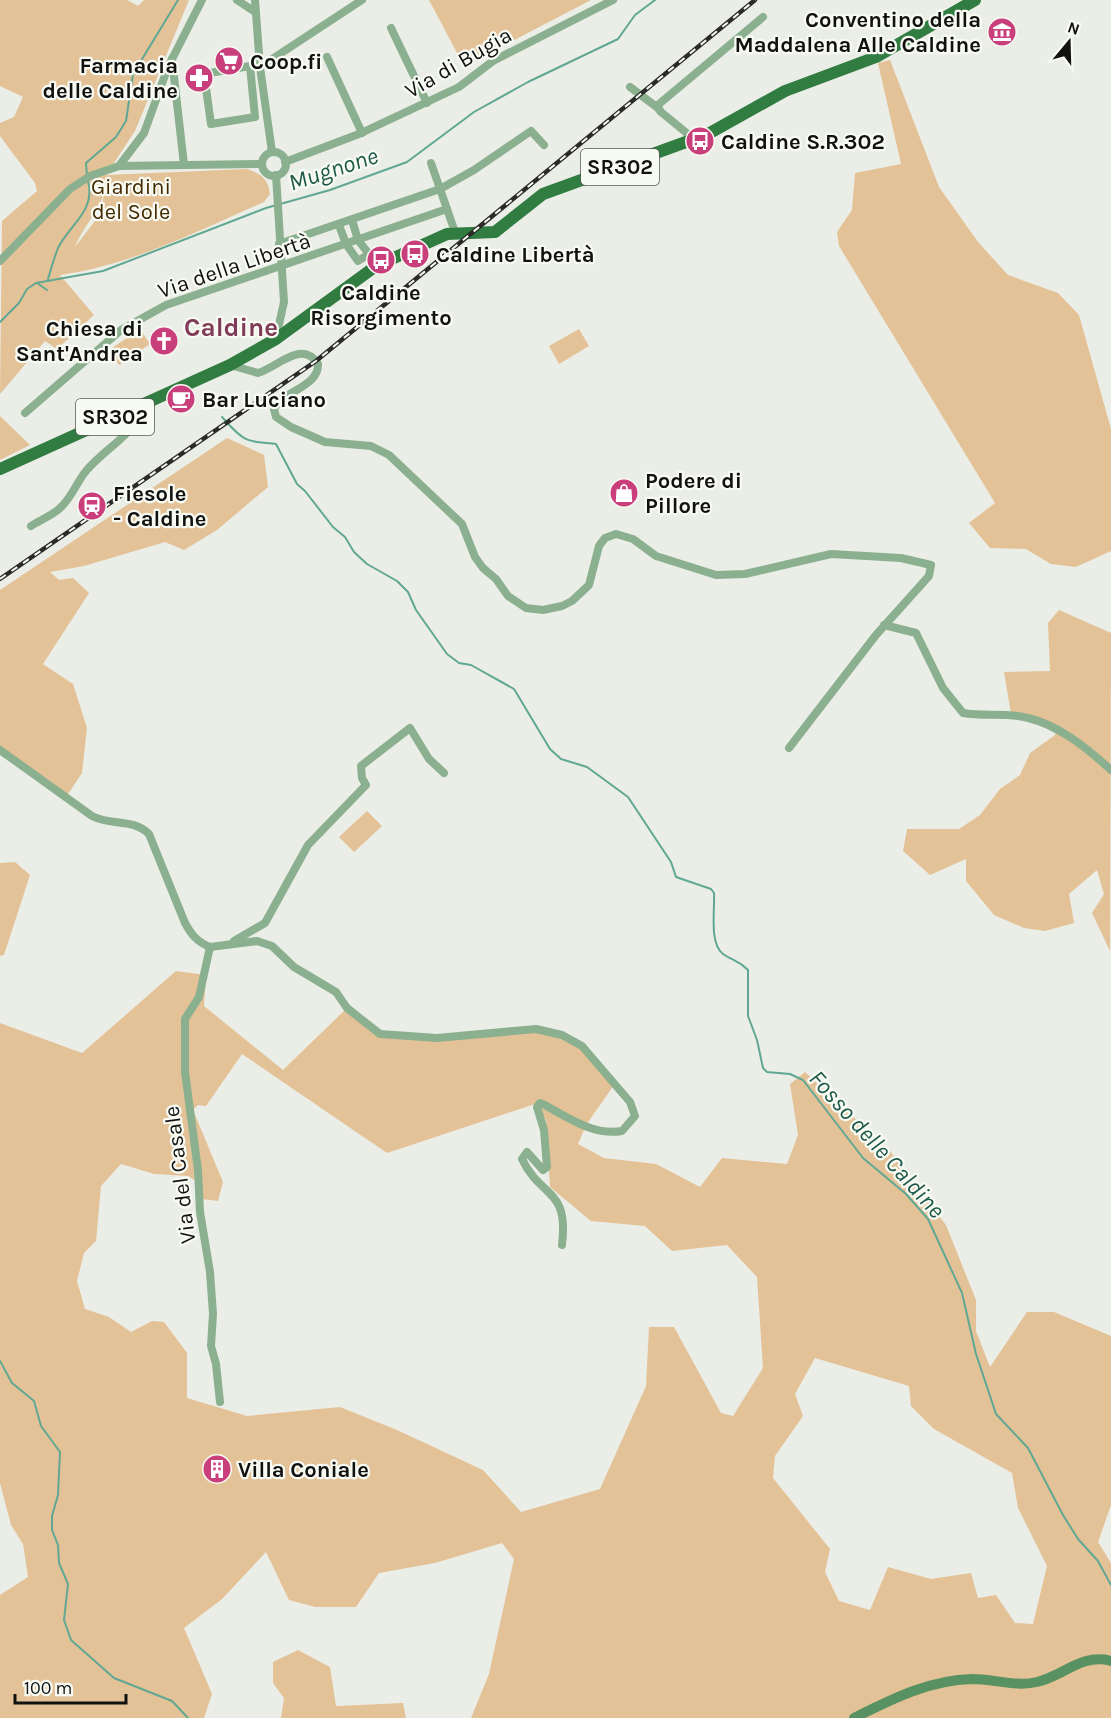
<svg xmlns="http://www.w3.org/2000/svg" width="1111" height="1718" font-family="Karla,sans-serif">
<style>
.green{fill:#e4c297;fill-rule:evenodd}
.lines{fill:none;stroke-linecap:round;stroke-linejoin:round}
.stream{stroke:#60a893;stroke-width:2}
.street{stroke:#8bb08f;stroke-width:8}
.secondary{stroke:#599262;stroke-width:10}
.primary{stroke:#307c41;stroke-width:12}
.rail-casing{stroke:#2a2b28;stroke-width:4.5}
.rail{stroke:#f8fbf4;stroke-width:2;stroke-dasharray:7;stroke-linecap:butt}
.labels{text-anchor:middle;stroke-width:4.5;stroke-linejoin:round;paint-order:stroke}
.shield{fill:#f8fbf4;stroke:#565854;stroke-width:1.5}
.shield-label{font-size:21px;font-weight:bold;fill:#111210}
.poi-label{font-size:22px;font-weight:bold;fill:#111210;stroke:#f8fbf4;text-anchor:start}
.street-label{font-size:22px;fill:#111210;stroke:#f8fbf4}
.park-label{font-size:22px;fill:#442a01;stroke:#f8fbf4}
.water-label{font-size:24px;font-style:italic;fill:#1d5849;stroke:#f8fbf4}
.quarter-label{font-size:26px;font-weight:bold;fill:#803b57;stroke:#f8fbf4}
</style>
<rect width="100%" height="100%" fill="#ebede7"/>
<!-- green -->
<g class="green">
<path d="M0,0H127L138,6L144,0H189L135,131L106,175L247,169C262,174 268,179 270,194L264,202C198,231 132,265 60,275L94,315L57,349L45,341L0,394L2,221L37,191L35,183L0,136V123L14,117L23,97L0,86ZM104,193L101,213L75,247C82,228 99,212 104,193Z"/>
<polygon points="429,0 591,0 464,66"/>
<polygon points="890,60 939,187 978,242 1008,275 1058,293 1079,315 1111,429 1111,551 1076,567 1051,564 1026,549 990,548 969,523 995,503 839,246 837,232 852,210 855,173 901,164 878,63"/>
<polygon points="140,329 150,344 119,365 109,350"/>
<polygon points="579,329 589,346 559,364 549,346"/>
<polygon points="0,416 30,445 0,460"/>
<polygon points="227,438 264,455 268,487 217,530 184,550 165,542 84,566 50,572 59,580 73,578 89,593 43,664 73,684 87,728 82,773 66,797 0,750 0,590"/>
<polygon points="1059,610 1111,633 1110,951 1092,913 1104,894 1097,870 1069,894 1074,923 1045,931 1024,928 994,915 966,881 966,859 930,875 903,851 907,829 959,829 980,815 1000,789 1020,775 1030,753 1055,735 1058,729 1011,714 1004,672 1050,671 1048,623"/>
<polygon points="367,811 382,826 354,852 339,837"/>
<polygon points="15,862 30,875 4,955 0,956 0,863"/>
<path d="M176,971L206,975L204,1006L283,1070L347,1008L380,1034L437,1038L536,1029L582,1046L614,1085L586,1125L578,1144L604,1158L656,1164L700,1187L722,1158L787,1164L798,1135L790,1084L805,1072L890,1151L946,1225L976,1300V1331L990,1367L1027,1312H1054L1111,1336V1505L1098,1542L1111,1563V1718H471L489,1674L514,1559L502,1543L435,1563L379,1573L356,1607H315L289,1600L266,1552L222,1599L184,1628L212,1694L204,1718H0V1595L28,1577L23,1544L11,1525L0,1483V1023L82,1053ZM242,1054L387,1153L535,1104L546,1120L550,1187L591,1221L645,1226L672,1251L727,1245L757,1277L763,1368L733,1416L721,1413L674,1327H649L646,1386L600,1489L521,1512L483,1470L397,1430L340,1407L247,1416L187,1398V1353L164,1322L152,1321L131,1332L109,1317L85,1309L77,1281L84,1253L96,1241L101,1186L121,1164L154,1174L188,1176L196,1181L202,1199L218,1201L223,1182L193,1110L198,1105L206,1106ZM815,1358L909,1386L911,1406L934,1429L1012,1473L1018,1508L1047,1566L1033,1624L1015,1623L996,1595L978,1598L971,1573L931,1579L888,1567L870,1610L839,1601L825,1572L830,1549L773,1478L775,1456L803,1416L795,1394Z"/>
<polygon points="298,1650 330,1667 336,1706 403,1703 406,1718 281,1718 284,1698 273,1683 273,1662"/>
</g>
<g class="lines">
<!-- stream -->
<g class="stream">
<polyline points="87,176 86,163 116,137 126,121 133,74 178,0"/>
<path d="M48,279C51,269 54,258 58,248C70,224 96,211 88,181"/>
<polyline points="37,283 47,290"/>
<polyline points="0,322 19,303 27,289 36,283 103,271 266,208 330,190 407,162 474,112 528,82 618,39 635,15 655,0"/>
<path d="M222,417C244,442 245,441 276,444L297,484L305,491L333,527L345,537L354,552L367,564L397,581L408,592L416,610L447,654L459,663L471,665L514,689L550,749L561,759L587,767L628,797L671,862L676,877L711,889L714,893C715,909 709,944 723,954C733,961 738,960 748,970V1016L757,1040L763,1068L767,1072L790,1074L803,1080L863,1158L906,1194L928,1219L962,1293L976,1354L996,1414L1028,1448L1063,1515L1078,1539L1098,1561L1111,1585"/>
<polyline points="0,1361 12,1383 34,1401 41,1426 60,1452 58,1495 52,1516 52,1530 58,1545 59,1563 68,1584 64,1620 71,1640 114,1678 172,1701 188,1718"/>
</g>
<!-- street -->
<g class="street">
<polyline points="237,0 255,12"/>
<polyline points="255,0 260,67 272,152"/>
<polyline points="391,28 427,103"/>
<polyline points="327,57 362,133"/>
<polyline points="172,59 184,165"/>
<polygon points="250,66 255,117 211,124 204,74"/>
<polyline points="260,67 362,0"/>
<polyline points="630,87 658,108"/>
<polyline points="694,139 661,112 658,108 659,104 763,17"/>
<circle cx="274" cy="164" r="12"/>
<polyline points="285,162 359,134 459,87 493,61 613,0"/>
<polyline points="431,163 455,232"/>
<polyline points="119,166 144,133 168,67 202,0"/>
<polyline points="276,175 284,302 276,338"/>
<polyline points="339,225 346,244 358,261 369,254 358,240 352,220"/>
<polyline points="279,244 440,189 474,170 531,131 544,145"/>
<polyline points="0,261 70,189 90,176 119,166 262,164"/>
<path d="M230,365L258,373C278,367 302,339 318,364C319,387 282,391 274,409L276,417L291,427L325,442L371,446L389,455L462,524L475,557L483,568L496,579L508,596L526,608L543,610L562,606L572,601L589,585L599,546L605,538L616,534L633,539L656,556L716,575L745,574L831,554L901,558L931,565L929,576L876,635L789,748"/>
<polyline points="25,413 121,330 166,305 447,209"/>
<path d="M31,526C40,520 51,516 59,509C72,498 76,483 86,471C106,447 135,435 144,405"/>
<path d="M884,625L916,633L943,688L963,713C984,717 1007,712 1028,718C1059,725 1088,749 1111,770"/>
<path d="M0,750L92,816C111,826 133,818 149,834L185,923C191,934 197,942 210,947L257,941L272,946L294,967L336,992L347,1008L380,1034L437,1038L536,1029L562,1035L582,1046L630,1102L635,1116L622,1131C595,1136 568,1118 545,1105L540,1103L537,1107L544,1130L547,1167L543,1170L527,1152L522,1159C541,1199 569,1187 562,1245"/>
<polyline points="234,941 265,923 308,845 366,785 362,778 361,766 410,728 429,759 444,773"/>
<polyline points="210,947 199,997 185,1019 185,1072 198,1170 200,1212 210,1272 213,1314 211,1346 216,1364 220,1402"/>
</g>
<!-- secondary -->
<path class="secondary" d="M854,1718C892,1699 929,1680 972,1679C994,1679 1016,1687 1037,1682C1064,1676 1081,1653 1111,1661"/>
<!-- primary -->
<polyline class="primary" points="0,469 230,365 276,339 376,266 447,234 495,232 543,194 708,134 785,91 876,57 975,0"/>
<!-- rail casing -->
<g class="rail-casing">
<polyline id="rail" points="0,579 316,361 755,0"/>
</g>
<!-- rail -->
<use href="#rail" class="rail"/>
</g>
<!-- icons -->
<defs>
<g id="museum-disc" transform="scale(1.5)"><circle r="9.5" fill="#c83f7c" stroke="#f8fbf4"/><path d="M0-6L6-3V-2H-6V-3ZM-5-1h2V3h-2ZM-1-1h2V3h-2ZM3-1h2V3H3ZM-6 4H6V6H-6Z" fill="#fff"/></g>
<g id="supermarket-disc" transform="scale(1.5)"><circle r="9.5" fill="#c83f7c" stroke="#f8fbf4"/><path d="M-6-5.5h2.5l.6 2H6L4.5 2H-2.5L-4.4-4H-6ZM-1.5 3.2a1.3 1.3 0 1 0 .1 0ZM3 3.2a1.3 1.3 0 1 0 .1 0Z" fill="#fff"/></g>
<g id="pharmacy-disc" transform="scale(1.5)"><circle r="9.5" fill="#c83f7c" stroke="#f8fbf4"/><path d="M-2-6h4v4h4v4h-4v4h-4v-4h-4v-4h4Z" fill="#fff"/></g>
<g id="bus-disc" transform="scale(1.5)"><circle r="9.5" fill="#c83f7c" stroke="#f8fbf4"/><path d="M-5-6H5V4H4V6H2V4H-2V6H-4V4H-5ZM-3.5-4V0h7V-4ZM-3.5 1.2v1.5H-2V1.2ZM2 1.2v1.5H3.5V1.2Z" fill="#fff"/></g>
<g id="church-disc" transform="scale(1.5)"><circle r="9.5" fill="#c83f7c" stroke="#f8fbf4"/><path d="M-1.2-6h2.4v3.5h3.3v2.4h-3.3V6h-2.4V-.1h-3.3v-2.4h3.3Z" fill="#fff"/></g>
<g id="cafe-disc" transform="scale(1.5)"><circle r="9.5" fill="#c83f7c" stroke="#f8fbf4"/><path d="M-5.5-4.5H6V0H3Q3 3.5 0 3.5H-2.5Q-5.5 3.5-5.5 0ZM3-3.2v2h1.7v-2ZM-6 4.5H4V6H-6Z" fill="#fff"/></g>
<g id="shop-disc" transform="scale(1.5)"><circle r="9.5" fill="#c83f7c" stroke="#f8fbf4"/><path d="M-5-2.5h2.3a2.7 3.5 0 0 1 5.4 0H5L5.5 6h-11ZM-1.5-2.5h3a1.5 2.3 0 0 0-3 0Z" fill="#fff"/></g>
<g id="station-disc" transform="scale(1.5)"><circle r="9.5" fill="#c83f7c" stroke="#f8fbf4"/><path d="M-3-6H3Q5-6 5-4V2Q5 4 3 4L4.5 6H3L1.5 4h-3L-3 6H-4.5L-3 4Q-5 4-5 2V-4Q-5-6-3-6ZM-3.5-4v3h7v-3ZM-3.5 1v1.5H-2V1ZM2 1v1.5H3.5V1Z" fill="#fff"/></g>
<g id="building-disc" transform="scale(1.5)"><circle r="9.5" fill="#c83f7c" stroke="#f8fbf4"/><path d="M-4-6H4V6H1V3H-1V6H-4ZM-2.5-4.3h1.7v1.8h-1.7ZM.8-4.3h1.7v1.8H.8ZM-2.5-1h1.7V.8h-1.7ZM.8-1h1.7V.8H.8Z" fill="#fff"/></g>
</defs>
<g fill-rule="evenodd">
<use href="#museum-disc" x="1002" y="32"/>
<use href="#supermarket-disc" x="229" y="61"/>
<use href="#pharmacy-disc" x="199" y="78"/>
<use href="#bus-disc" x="700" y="141"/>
<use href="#bus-disc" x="415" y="254"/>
<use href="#bus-disc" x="381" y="260"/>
<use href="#church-disc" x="164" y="341"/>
<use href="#cafe-disc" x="181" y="399"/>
<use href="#shop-disc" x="624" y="493"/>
<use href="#station-disc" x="92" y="506"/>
<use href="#building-disc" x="217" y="1469"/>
</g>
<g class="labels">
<!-- shield labels -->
<g class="shield">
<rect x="581" y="149" width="78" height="36" rx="4.5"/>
<rect x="76" y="399" width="78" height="36" rx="4.5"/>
</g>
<g class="shield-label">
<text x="620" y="174">SR302</text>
<text x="115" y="424">SR302</text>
</g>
<!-- poi labels -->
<g class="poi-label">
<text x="981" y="27" text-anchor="end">Conventino della<tspan x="981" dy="25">Maddalena Alle Caldine</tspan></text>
<text x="250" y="69">Coop.fi</text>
<text x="178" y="73" text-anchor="end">Farmacia<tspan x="178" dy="25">delle Caldine</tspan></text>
<text x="721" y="149">Caldine S.R.302</text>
<text x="436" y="262">Caldine Libertà</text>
<text x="381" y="300" text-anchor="middle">Caldine<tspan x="381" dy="25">Risorgimento</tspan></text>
<text x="143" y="336" text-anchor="end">Chiesa di<tspan x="143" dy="25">Sant'Andrea</tspan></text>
<text x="202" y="407">Bar Luciano</text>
<text x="645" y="488">Podere di<tspan x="645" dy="25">Pillore</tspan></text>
<text x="113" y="501">Fiesole<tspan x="113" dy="25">- Caldine</tspan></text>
<text x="238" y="1477">Villa Coniale</text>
</g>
<!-- street labels -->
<g class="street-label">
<text transform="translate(458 62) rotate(-30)" y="8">Via di Bugia</text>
<text transform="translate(234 265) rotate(-19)" y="8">Via della Libertà</text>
<text transform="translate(179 1175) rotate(-97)" y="8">Via del Casale</text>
</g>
<!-- park labels -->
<g class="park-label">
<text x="131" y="194">Giardini<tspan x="131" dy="25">del Sole</tspan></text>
</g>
<!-- water labels -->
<g class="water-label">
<text transform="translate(333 169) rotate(-18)" y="8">Mugnone</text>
<text transform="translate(877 1144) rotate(48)" y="8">Fosso delle Caldine</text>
</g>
<!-- quarter labels -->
<g class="quarter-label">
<text x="231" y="336">Caldine</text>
</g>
</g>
<!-- north arrow -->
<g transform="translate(1069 42) rotate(19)" stroke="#f8fbf4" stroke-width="4.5" paint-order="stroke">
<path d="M0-4.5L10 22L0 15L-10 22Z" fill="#111210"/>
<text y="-9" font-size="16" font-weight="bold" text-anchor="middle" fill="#111210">N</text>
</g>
<!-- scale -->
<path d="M15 1694v9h111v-9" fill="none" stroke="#111210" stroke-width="3"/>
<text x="24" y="1694" font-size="18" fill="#111210" stroke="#f8fbf4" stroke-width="4.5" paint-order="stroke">100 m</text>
</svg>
